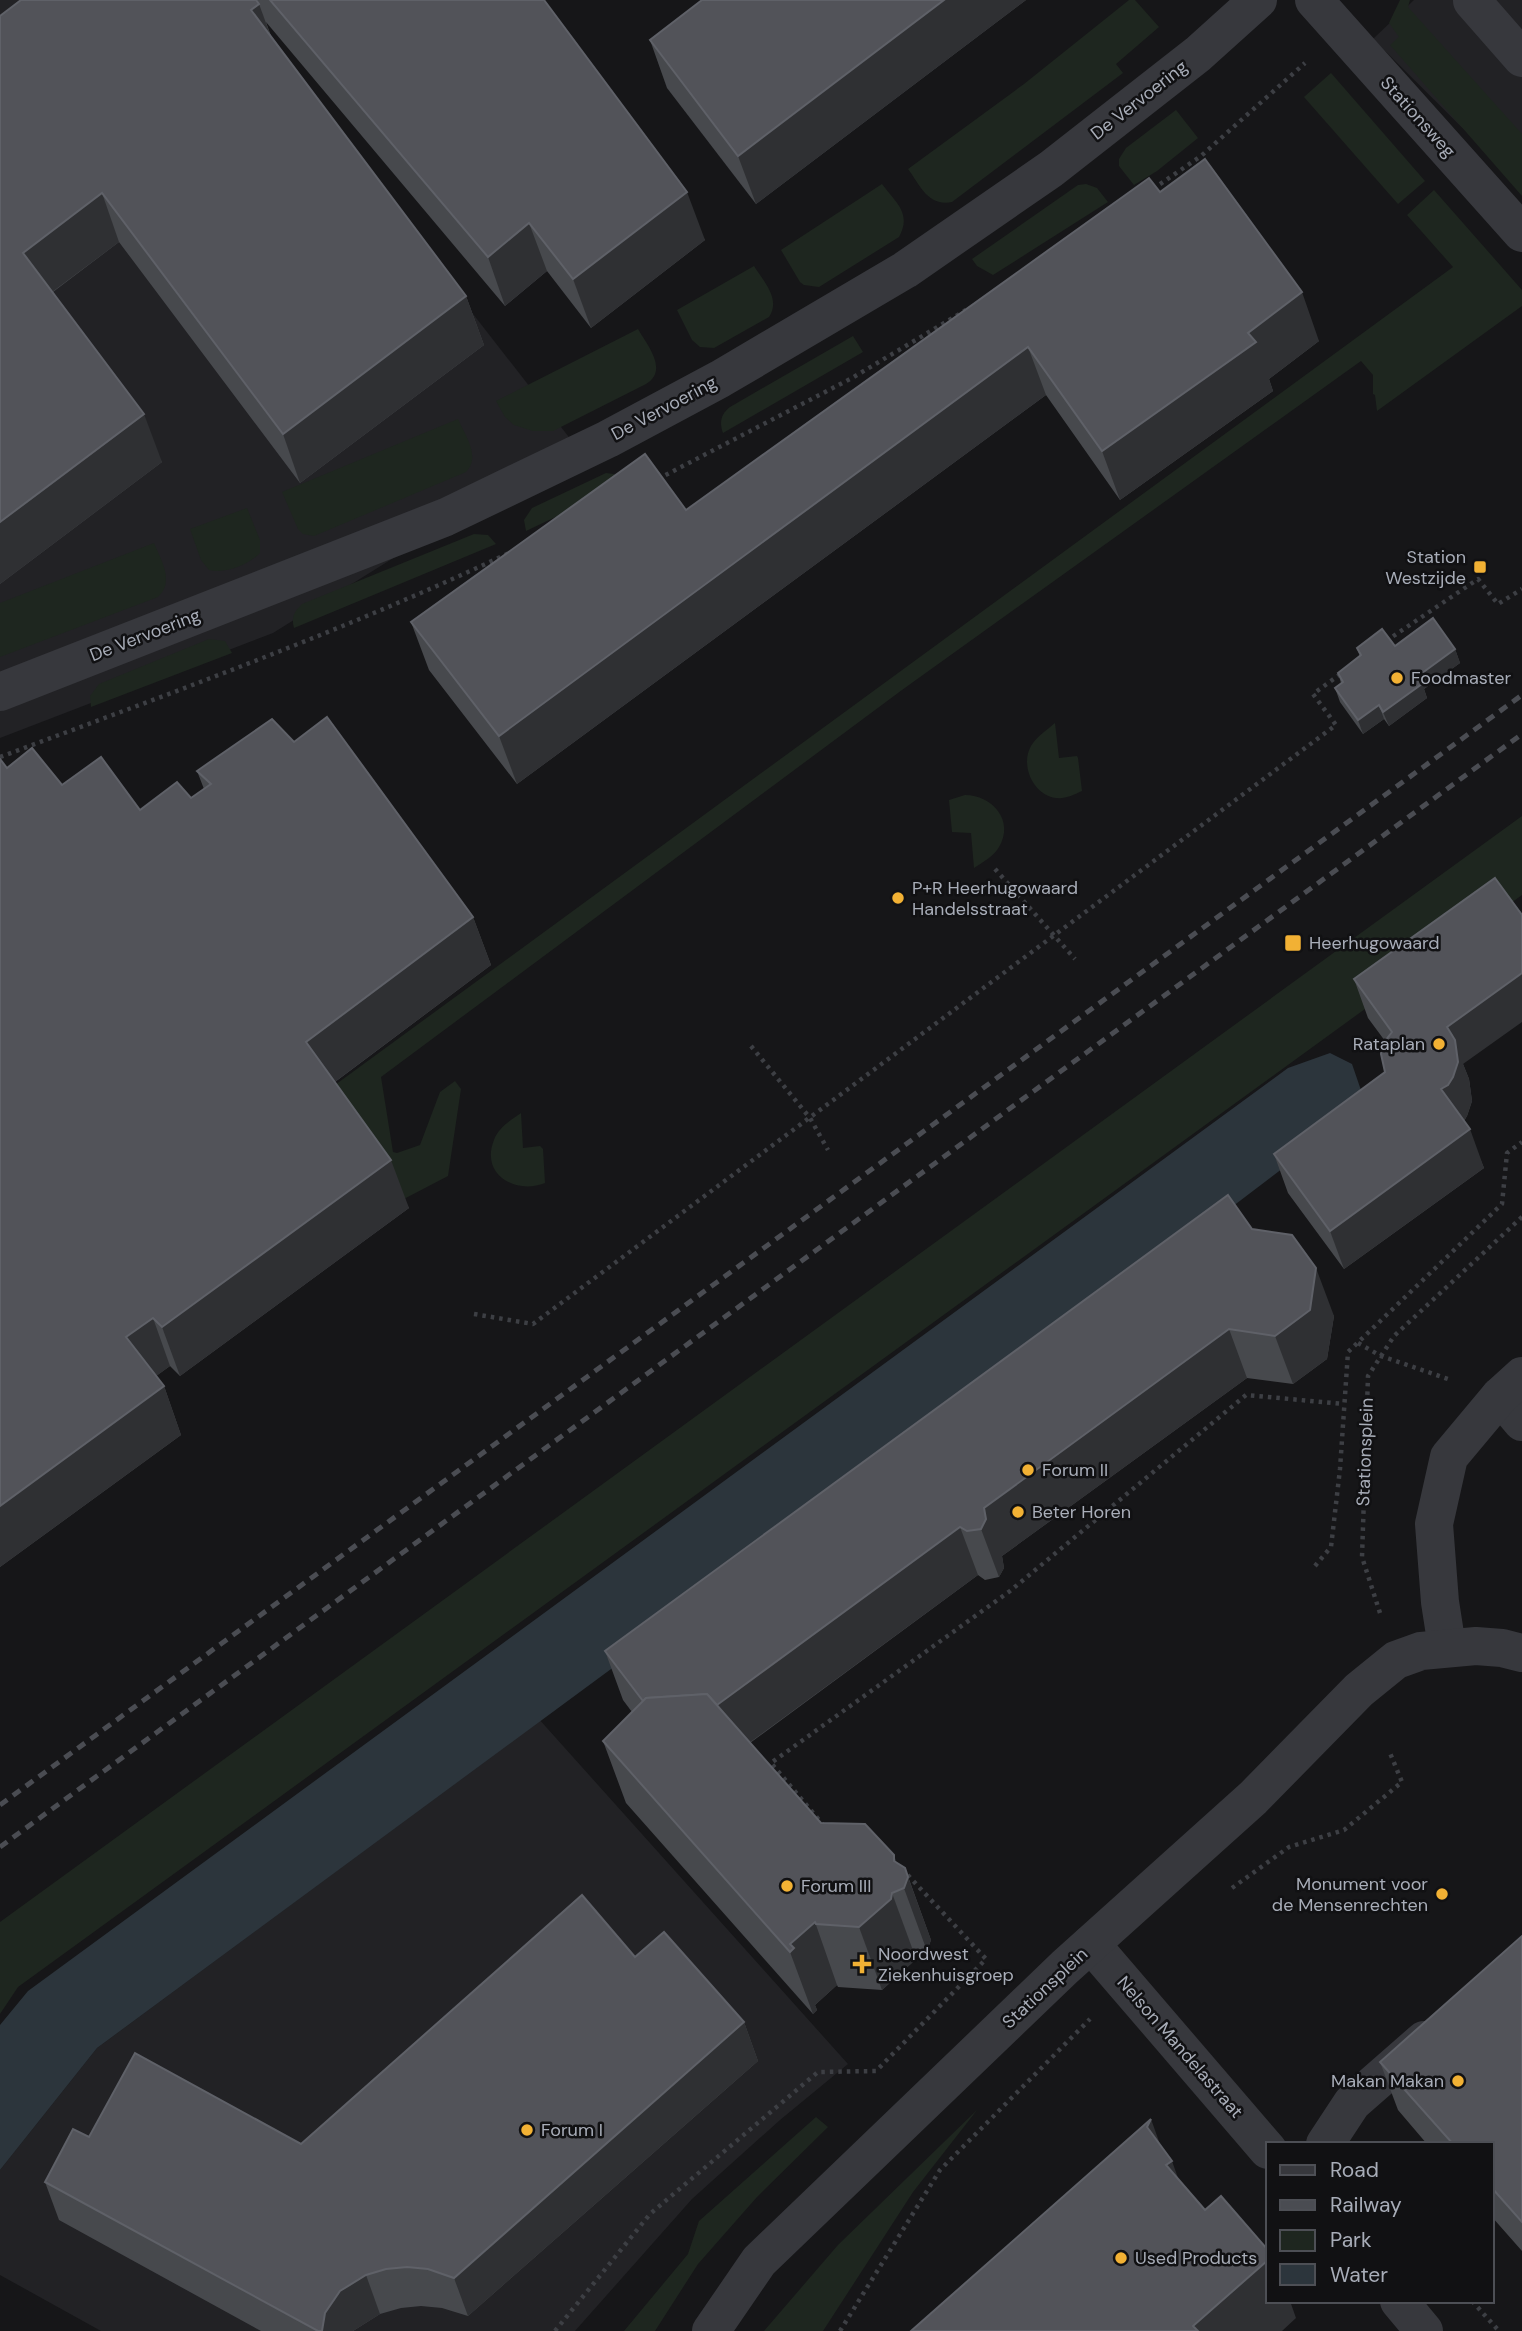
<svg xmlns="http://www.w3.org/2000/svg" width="1522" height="2331" font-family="'DM Sans',sans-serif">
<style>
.built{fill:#222225}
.green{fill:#1e261f}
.water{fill:#2c353c}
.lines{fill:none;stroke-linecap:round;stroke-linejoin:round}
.path{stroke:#3d3f44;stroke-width:4.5;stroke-dasharray:3.5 5;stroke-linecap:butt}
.minor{stroke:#37383d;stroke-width:38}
.rail{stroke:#4a4c52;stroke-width:5;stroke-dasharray:9 7;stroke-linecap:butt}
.wall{fill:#47494d}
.shaded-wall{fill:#2f3033}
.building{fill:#525359;stroke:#5f6168;stroke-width:2}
.poi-dot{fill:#f2b134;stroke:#111113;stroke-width:2.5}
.labels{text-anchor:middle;stroke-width:5;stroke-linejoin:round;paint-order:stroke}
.street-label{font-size:18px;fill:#a8adb8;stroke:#111113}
.poi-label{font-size:18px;fill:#a8adb8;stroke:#111113;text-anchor:start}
</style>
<rect width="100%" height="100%" fill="#161618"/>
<!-- built -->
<g class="built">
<polygon points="0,0 229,0 575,445 273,633 0,738"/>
<polygon points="1414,0 1522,0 1522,187 1373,39"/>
<polygon points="538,1718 848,2064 780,2120 692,2199 575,2331 101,2331 0,2275 0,2170 97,2048 506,1746"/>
</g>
<!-- green -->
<g class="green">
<path d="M1129,0H1135L1159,27L1116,64L1123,73L952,202C928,207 920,185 908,169L1024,84Z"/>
<polygon points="1400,0 1410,0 1408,7 1522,134 1522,196 1390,45 1399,37 1389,23"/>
<polygon points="1331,73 1425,181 1398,204 1304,97"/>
<polygon points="1176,110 1198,138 1157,171 1134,185 1119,166 1119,159 1126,148"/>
<path d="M882,184C896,203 912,213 899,237L819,287L804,285L800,282L781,250Z"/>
<polygon points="1086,184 1097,188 1108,202 993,275 977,266 972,259 1078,185"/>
<polygon points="1434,190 1522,290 1522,306 1377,411 1375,395 1373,394 1373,375 1361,361 902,690 381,1077 393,1152 397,1153 420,1145 440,1092 455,1081 461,1089 448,1176 379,1212 324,1093 1453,267 1407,215"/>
<path d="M754,266C764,282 781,299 769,317L714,348L700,347L692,340L677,310Z"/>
<path d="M638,329C647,345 669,370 646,384L553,431H533L514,425L505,417L496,401Z"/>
<path d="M853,336L863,352L723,433C719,422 721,414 730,407Z"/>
<path d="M458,419C465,435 481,457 466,472L314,536L303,534L298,529L282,492Z"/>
<polygon points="606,473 614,474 625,484 526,531 524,520 532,508"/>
<path d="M247,508L260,540V553C248,565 226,574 209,570L201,560L190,529Z"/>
<path d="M474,534L488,535L496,544L294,628C291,617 294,612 302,604Z"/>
<path d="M154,543C161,560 175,582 158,597L0,657V603Z"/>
<polygon points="209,639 225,641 232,653 91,707 90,696 99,684"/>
<path d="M1055,723L1059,758L1077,756L1078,758L1082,791C1073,795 1066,799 1056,798C1033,795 1020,765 1031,746C1037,736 1047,730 1055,723Z"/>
<path d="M965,795C992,795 1015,821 999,847C994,856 983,862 974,868L971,833L952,832L949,800Z"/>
<polygon points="1522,816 1522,895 18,1987 0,2014 0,1922"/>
<path d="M521,1113L523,1148L540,1146L543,1149L545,1183C515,1195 480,1174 494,1140C498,1128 511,1120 521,1113Z"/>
<polygon points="977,2110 913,2192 823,2331 764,2331 838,2245"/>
<polygon points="816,2117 828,2127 757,2197 698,2264 655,2331 624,2331 688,2254 699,2221"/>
</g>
<!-- water -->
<polygon class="water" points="1330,1053 1352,1064 1364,1099 1345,1121 1045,1349 97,2048 0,2170 0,2025 28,1991 1288,1068"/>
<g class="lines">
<!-- path -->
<g class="path">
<polyline points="1153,189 1201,156 1305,63"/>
<polyline points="658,479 852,378 966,310"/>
<polyline points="1386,641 1478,579 1498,604 1522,589"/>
<path d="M0,757C171,693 344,631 509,553"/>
<polyline points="995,869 1075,959"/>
<polyline points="751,1046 810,1118 828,1150"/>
<polyline points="474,1314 533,1324 1336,725 1313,694 1342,673"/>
<polyline points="1358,1343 1381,1356 1451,1380"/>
<polyline points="1315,1566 1331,1547 1340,1469 1348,1352 1502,1204 1507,1153 1522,1142"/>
<polyline points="1380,1613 1362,1557 1368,1376 1394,1336 1522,1217"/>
<polyline points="824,1826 771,1763 1010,1591 1246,1395 1344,1404"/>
<polyline points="1232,1888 1289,1847 1344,1830 1402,1782 1390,1753"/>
<polyline points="1472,2301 1499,2331"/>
<polyline points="555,2331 650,2214 818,2072 876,2071 986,1959 904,1871"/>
<polyline points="840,2331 940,2170 1090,2019"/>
</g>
<!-- minor -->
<g class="minor">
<polyline points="1314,0 1522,233"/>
<polyline points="1472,1 1522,58"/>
<polyline points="0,692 446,517 608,439 720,379 905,270 1051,169 1198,54 1258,0"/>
<polyline points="1500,1396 1522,1422"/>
<polyline points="1447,1647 1440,1602 1434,1524 1449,1457 1500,1396 1522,1376"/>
<polyline points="1091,1944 1268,2150"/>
<polyline points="1325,2144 1352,2103 1424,2040"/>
<polyline points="1399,2301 1424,2331"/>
<polyline points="711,2331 759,2261 1065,1967 1253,1798 1359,1690 1396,1660 1421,1651 1476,1646 1502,1648 1522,1653"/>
</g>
<!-- rail -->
<g class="rail">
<polyline points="0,1805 1522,695"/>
<polyline points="0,1847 1522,734"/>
</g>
</g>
<!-- wall -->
<g class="wall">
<polygon points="21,0 544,0 705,240 591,328 547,271 505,306 266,22 271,36 466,296 484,345 300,483 119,242 53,292 162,462 0,584"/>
<polygon points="702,0 1026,0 756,204 667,88 650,40"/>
<polygon points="1160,192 1319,341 1269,379 1273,391 1120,500 1046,395 517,784 429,670 411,622 686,510"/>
<polygon points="1395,646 1455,649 1460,663 1424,689 1427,698 1389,726 1384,719 1363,734 1340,702 1335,688 1341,683 1338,673 1360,657 1357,648"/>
<polygon points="294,742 473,917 491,965 335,1082 409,1208 180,1376 170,1366 156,1376 164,1386 181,1435 0,1567 7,768 140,810 191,798 204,789 197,771"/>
<polygon points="1354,979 1463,1064 1469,1079 1472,1101 1467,1116 1464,1121 1484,1168 1344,1269 1288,1193 1274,1154 1385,1072 1385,1041 1368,1018"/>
<polygon points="1252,1229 1334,1316 1327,1359 1293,1384 1247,1378 1002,1556 1004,1568 999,1577 985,1580 978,1575 750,1743 821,1823 894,1855 896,1863 905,1868 931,1940 927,1951 915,1956 914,1961 882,1990 838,1987 837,1985 815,2005 817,2010 813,2014 626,1803 603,1741 632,1712 623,1700 605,1651"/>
<polygon points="1522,1936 1522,2251 1492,2217 1492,2144 1427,2144 1398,2110 1380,2062"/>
<polygon points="635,1957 744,2022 758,2061 468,2316 442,2308 421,2306 401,2308 380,2314 353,2331 261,2331 59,2220 45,2182 301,2144"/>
</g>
<!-- shaded-wall -->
<g class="shaded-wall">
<polygon points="944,0 1026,0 756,204 738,156"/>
<polygon points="259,4 277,53 251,10"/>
<polygon points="687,192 705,240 591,328 573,279"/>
<polygon points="102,193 119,242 40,301 23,253"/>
<polygon points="529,223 547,271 505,306 488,257"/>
<polygon points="1302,292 1319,341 1269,379 1273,391 1120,500 1102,451 1248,333"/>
<polygon points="466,296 484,345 300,483 283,434"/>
<polygon points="1028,347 1046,395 517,784 499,736"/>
<polygon points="144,414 162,462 0,584 0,522"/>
<polygon points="1455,649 1460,663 1424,689 1427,698 1389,726 1383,712 1418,676"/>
<polygon points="1379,705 1384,719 1363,734 1358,720"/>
<polygon points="473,917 491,965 324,1090 306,1042"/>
<polygon points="1522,973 1522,1022 1463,1064 1469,1079 1472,1101 1467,1116 1462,1123 1441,1089 1447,1027"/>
<polygon points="1470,1129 1484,1168 1344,1269 1330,1231"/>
<polygon points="391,1160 409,1208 180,1376 162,1327"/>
<polygon points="1316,1268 1334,1316 1327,1359 1293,1384 1275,1336"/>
<polygon points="153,1318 170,1366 144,1385 126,1337"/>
<polygon points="1229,1329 1247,1378 1002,1556 1004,1568 999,1577 981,1529 984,1508"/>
<polygon points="164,1386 181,1435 0,1567 0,1506"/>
<polygon points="960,1527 978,1575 730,1757 713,1708"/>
<polygon points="894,1855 905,1887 908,1877 931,1940 927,1951 894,1861"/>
<polygon points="892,1893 915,1956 914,1961 882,1990 859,1927"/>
<polygon points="815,1922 837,1985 815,2005 817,2010 813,2014 790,1952 790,1944"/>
<polygon points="744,2022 758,2061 468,2316 454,2278"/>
<polygon points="1151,2119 1167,2164 1172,2161 1194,2223 1147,2127"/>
<polygon points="1268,2260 1268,2301 1290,2301 1296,2318 1282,2331 1195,2331 1193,2326"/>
<polygon points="366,2275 380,2314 353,2331 322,2331 325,2313 340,2291"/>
</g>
<!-- building -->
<g class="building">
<polygon points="21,0 256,0 259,4 251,10 466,296 283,434 102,193 23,253 144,414 0,522 0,16"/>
<polygon points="270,0 544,0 687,192 573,279 529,223 488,257"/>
<polygon points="702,0 944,0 738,156 650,40"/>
<polygon points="1205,159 1302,292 1248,333 1256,342 1102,451 1028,347 499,736 411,622 645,454 686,510 1149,178 1160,192"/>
<polygon points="1433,618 1455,649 1418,676 1422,684 1383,712 1379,705 1358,720 1335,688 1343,682 1338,673 1361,655 1357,648 1382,629 1395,646"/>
<polygon points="327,717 473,917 306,1042 391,1160 162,1327 153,1318 126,1337 164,1386 0,1506 0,759 7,768 32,748 62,785 101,757 140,810 177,782 191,798 211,784 197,771 272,719 294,742"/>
<polygon points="1495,878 1522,915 1522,973 1447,1027 1455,1040 1458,1062 1453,1077 1448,1085 1441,1089 1470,1129 1330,1231 1274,1154 1385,1072 1381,1054 1382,1045 1392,1032 1354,979"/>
<polygon points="1228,1195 1252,1229 1292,1235 1316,1268 1310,1310 1275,1336 1229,1329 984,1508 986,1519 981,1529 967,1531 960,1527 717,1705 707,1694 646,1698 643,1701 605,1651"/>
<polygon points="707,1694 821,1823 865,1824 894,1855 894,1861 905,1868 908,1877 904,1888 892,1893 891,1899 859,1927 816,1924 815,1922 790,1944 794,1948 790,1952 603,1741 646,1698"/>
<polygon points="582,1895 635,1957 664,1932 744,2022 454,2278 428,2269 407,2267 386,2269 366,2275 340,2291 325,2313 322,2331 318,2331 45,2182 73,2129 89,2137 135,2053 301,2144"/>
<polygon points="1522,1936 1522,2222 1492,2188 1492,2144 1453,2144 1380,2062"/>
<polygon points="1151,2119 1147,2127 1172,2161 1166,2165 1205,2210 1221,2196 1268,2250 1268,2260 1193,2326 1198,2331 911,2331"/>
</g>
<!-- markers -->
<g class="poi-dot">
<rect x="1473" y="560" width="14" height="14" rx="3.5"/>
<circle cx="1397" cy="678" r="7"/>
<circle cx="898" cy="898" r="7"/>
<rect x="1284" y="934" width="18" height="18" rx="3.5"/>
<circle cx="1439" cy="1044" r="7"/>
<circle cx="1028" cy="1470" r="7"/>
<circle cx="1018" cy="1512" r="7"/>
<circle cx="787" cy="1886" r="7"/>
<circle cx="1442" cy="1894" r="7"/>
<path d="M858.5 1953.5h7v7h7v7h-7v7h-7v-7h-7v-7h7z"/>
<circle cx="1458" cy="2081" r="7"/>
<circle cx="527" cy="2130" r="7"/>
<circle cx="1121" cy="2258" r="7"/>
</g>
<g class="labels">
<!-- street labels -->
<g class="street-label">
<text transform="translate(1139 100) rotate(-38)" y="6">De Vervoering</text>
<text transform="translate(1418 117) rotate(48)" y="6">Stationsweg</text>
<text transform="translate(664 408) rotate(-28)" y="6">De Vervoering</text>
<text transform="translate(145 635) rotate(-21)" y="6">De Vervoering</text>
<text transform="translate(1365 1452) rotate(-88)" y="6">Stationsplein</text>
<text transform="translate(1045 1988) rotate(-43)" y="6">Stationsplein</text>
<text transform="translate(1180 2047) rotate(49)" y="6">Nelson Mandelastraat</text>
</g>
<!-- poi labels -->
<g class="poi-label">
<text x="1466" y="563" text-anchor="end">Station<tspan x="1466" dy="21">Westzijde</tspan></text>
<text x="1411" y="684">Foodmaster</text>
<text x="912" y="894">P+R Heerhugowaard<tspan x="912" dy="21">Handelsstraat</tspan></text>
<text x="1309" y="949">Heerhugowaard</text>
<text x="1425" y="1050" text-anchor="end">Rataplan</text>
<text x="1042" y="1476">Forum II</text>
<text x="1032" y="1518">Beter Horen</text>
<text x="1428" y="1890" text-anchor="end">Monument voor<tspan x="1428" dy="21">de Mensenrechten</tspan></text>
<text x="801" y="1892">Forum III</text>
<text x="878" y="1960">Noordwest<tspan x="878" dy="21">Ziekenhuisgroep</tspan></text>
<text x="1444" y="2087" text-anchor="end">Makan Makan</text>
<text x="541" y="2136">Forum I</text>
<text x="1135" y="2264">Used Products</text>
</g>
</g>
<!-- legend -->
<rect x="1266" y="2142" width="228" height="161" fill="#111113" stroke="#4d4f55" stroke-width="2"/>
<rect x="1280" y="2165" width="35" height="10" fill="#37383d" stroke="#4d4f55" stroke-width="2"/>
<text x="1330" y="2177" font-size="21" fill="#a8adb8">Road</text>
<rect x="1280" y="2200" width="35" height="10" fill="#4a4c52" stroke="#4d4f55" stroke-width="2"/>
<text x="1330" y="2212" font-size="21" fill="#a8adb8">Railway</text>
<rect x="1280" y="2230" width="35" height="21" fill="#1e261f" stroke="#4d4f55" stroke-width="2"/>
<text x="1330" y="2247" font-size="21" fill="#a8adb8">Park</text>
<rect x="1280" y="2264" width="35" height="21" fill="#2c353c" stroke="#4d4f55" stroke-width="2"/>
<text x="1330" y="2282" font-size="21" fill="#a8adb8">Water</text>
</svg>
